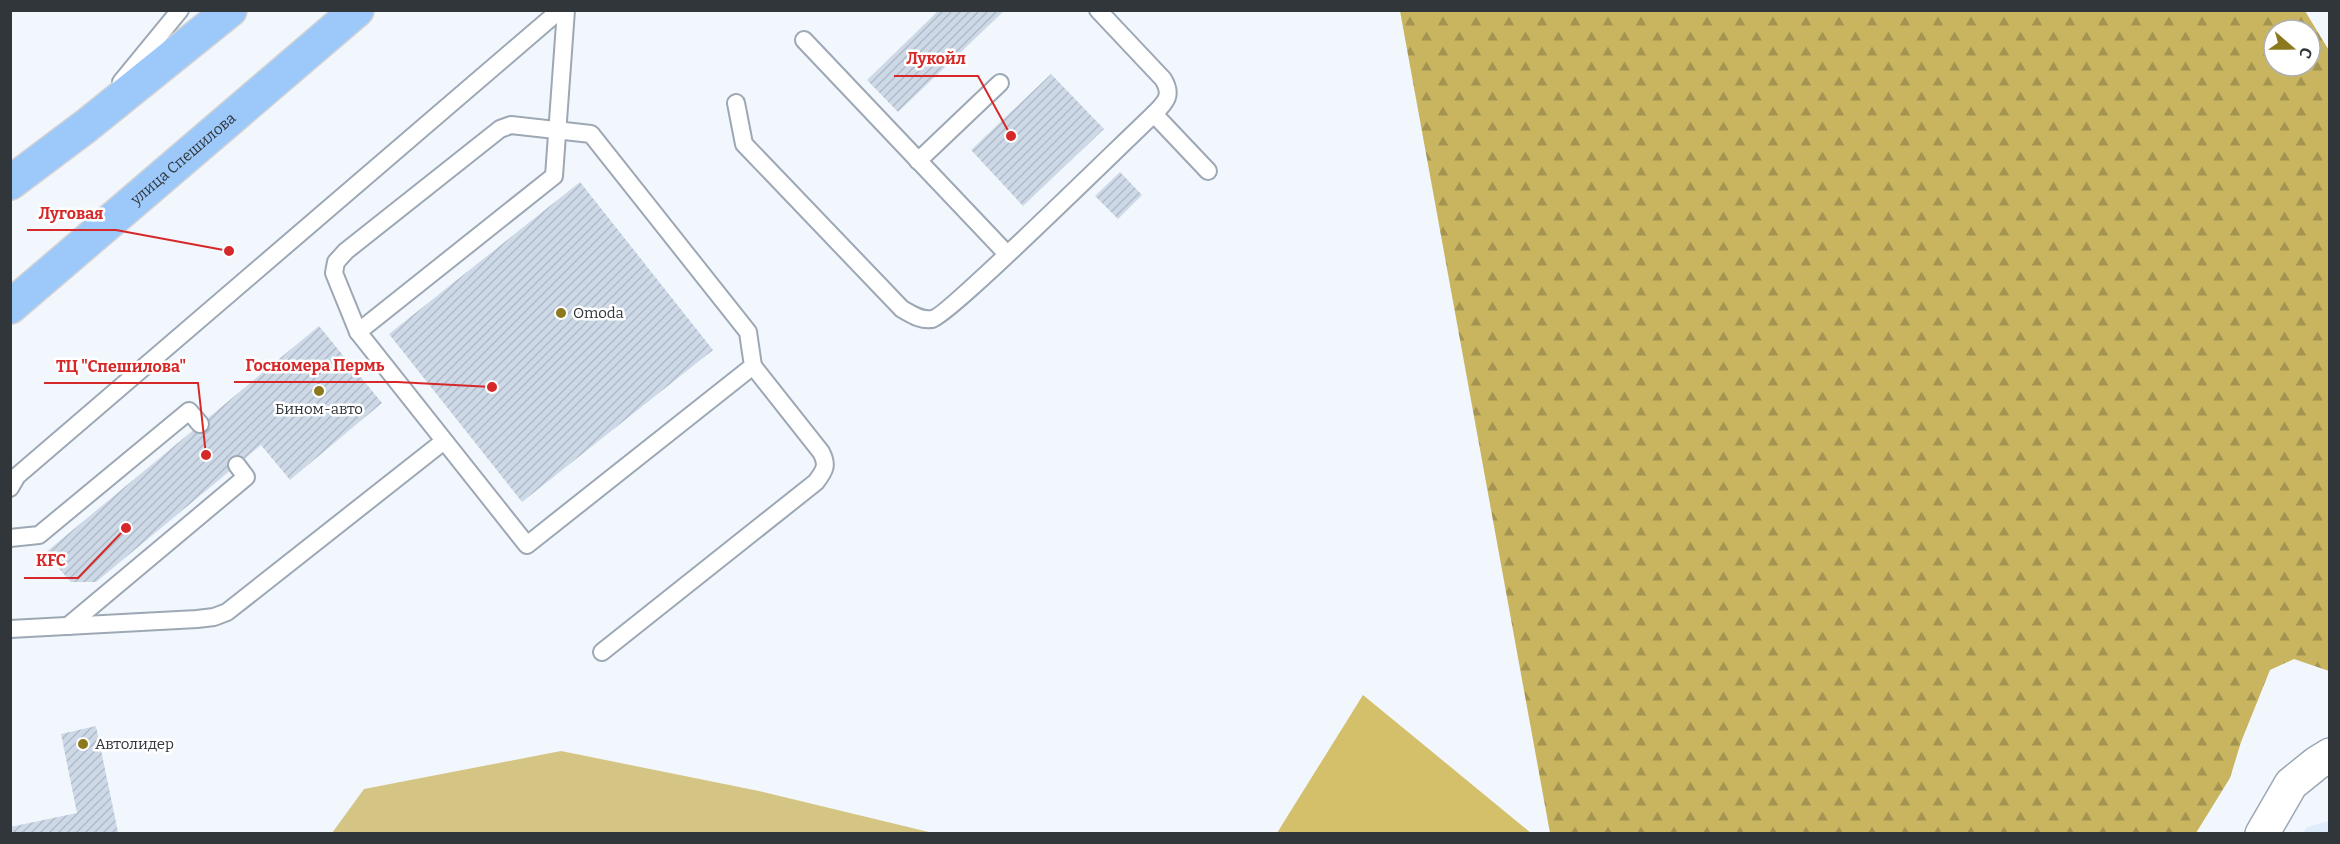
<svg xmlns="http://www.w3.org/2000/svg" width="2340" height="844" font-family="Bitter,serif">
<style>
.built{fill:#deecfc}
.green{fill:#d5c585}
.forest{fill:url(#forest-firs);fill-rule:evenodd}
.water{fill:#d4bf6a}
.building{fill:url(#building-hatch)}
.lines{fill:none;stroke-linecap:round;stroke-linejoin:round}
.service-casing{stroke:#9da8b5;stroke-width:20}
.minor-casing{stroke:#9da8b5;stroke-width:36}
.primary-casing{stroke:#d2d3d4;stroke-width:36}
.service{stroke:#fff;stroke-width:16}
.minor{stroke:#fff;stroke-width:33}
.primary{stroke:#9cc8fa;stroke-width:33}
.poi-dot{fill:#8c781d;stroke:#fff;stroke-width:2}
.labels{text-anchor:middle;stroke-width:5;stroke-linejoin:round;paint-order:stroke}
.street-label{font-size:15px;fill:#31363b;stroke:#fff}
.poi-label{font-size:15px;fill:#31363b;stroke:#fff;text-anchor:start}
.leader{fill:none;stroke:#d62828;stroke-width:2}
.callout-dot{fill:#d62828;stroke:#fff;stroke-width:2}
.callout-label{font-size:16px;text-anchor:middle;font-weight:bold;fill:#d62828;stroke:#fff;stroke-width:5;stroke-linejoin:round;paint-order:stroke}
</style>
<defs>
<pattern id="forest-firs" width="22" height="20" patternUnits="userSpaceOnUse" patternTransform="scale(1.5)"><rect width="22" height="20" fill="#c9b55f"/><path d="M5 1l3.5 6h-7zM16 11l3.5 6h-7z" fill="#a49450"/></pattern>
<pattern id="building-hatch" width="6" height="6" patternUnits="userSpaceOnUse" patternTransform="scale(1.5)"><rect width="6" height="6" fill="#cdd9e7"/><path d="M-1 1l2-2M0 6l6-6M5 7l2-2" fill="none" stroke="#b0bbc7"/></pattern>
</defs>
<rect width="100%" height="100%" fill="#f2f7fd"/>
<!-- built -->
<polygon class="built" points="2329,821 2329,833 2303,833 2307,827"/>
<!-- green -->
<polygon class="green" points="561,751 759,791 933,833 332,833 364,789"/>
<!-- forest -->
<path class="forest" d="M1400,11H2305L2330,52L2329,671L2294,659L2270,670L2241,742L2230,778L2196,833H1550ZM2274,30H2310V66H2274Z"/>
<!-- water -->
<polygon class="water" points="1363,695 1531,833 1277,833"/>
<!-- building -->
<g class="building">
<polygon points="939,10 1005,10 898,112 867,80"/>
<polygon points="1051,74 1104,129 1023,206 971,150"/>
<polygon points="1120,172 1142,195 1118,219 1095,196"/>
<polygon points="580,182 713,350 522,502 389,334"/>
<polygon points="319,326 382,403 290,480 261,445 96,582 71,582 45,553"/>
<polygon points="96,726 118,832 109,834 10,834 10,827 77,813 61,734"/>
</g>
<g class="lines">
<!-- service casing -->
<g class="service-casing">
<g id="service">
<polyline points="804,40 1007,254"/>
<polyline points="121,82 180,10"/>
<path d="M736,103L744,144L902,309C911,314 921,321 932,319C947,317 1127,139 1154,114C1166,102 1173,95 1163,79L1098,10"/>
<polyline points="1154,114 1208,171"/>
<polygon points="511,125 591,134 748,332 753,366 527,545 358,332 334,273 336,262 346,251 500,129"/>
<polyline points="918,161 1000,83"/>
<polyline points="358,332 554,176 566,10"/>
<polyline points="10,488 17,476 560,10"/>
<polyline points="10,538 39,535 189,411 200,424"/>
<polyline points="68,626 246,477 237,465"/>
<polyline points="10,629 197,619 214,617 227,612 444,441"/>
<path d="M602,652L816,482C825,470 828,465 821,452L753,366"/>
</g>
</g>
<!-- minor casing -->
<g class="minor-casing">
<polyline id="minor" points="2262,834 2291,784 2317,763 2330,755"/>
</g>
<!-- primary casing -->
<g class="primary-casing">
<g id="primary">
<polyline points="10,183 86,126 230,10"/>
<path id="s1" d="M10,307L357,10"/>
</g>
</g>
<!-- service -->
<use href="#service" class="service"/>
<!-- minor -->
<use href="#minor" class="minor"/>
<!-- primary -->
<use href="#primary" class="primary"/>
</g>
<!-- markers -->
<g class="poi-dot">
<circle cx="561" cy="313" r="6"/>
<circle cx="319" cy="391" r="6"/>
<circle cx="83" cy="744" r="6"/>
</g>
<g class="labels">
<!-- street labels -->
<g class="street-label">
<text dy="5" stroke="none"><textPath href="#s1" startOffset="228">улица Спешилова</textPath></text>
</g>
<!-- poi labels -->
<g class="poi-label">
<text x="573" y="318">Omoda</text>
<text x="319" y="414" text-anchor="middle">Бином-авто</text>
<text x="95" y="749">Автолидер</text>
</g>
</g>
<!-- callouts -->
<path class="leader" d="M1011 136L978 76H894M229 251L116 230H27M492 387L397 382H234M206 455L198 383H44M126 528L78 578H24"/>
<g class="callout-dot">
<circle cx="1011" cy="136" r="6"/>
<circle cx="229" cy="251" r="6"/>
<circle cx="492" cy="387" r="6"/>
<circle cx="206" cy="455" r="6"/>
<circle cx="126" cy="528" r="6"/>
</g>
<g class="callout-label">
<text x="936" y="64">Лукойл</text>
<text x="71" y="219">Луговая</text>
<text x="315" y="371">Госномера Пермь</text>
<text x="121" y="372">ТЦ "Спешилова"</text>
<text x="51" y="566">KFC</text>
</g>
<!-- border -->
<rect width="2340" height="844" fill="none" stroke="#31363b" stroke-width="24"/>
<!-- north arrow -->
<g transform="translate(2292 48) rotate(110)"><circle r="28" fill="#ffffff" stroke="#adafb1" stroke-width="1.5"/>
<path d="M0-4.5L10 22L0 15L-10 22Z" fill="#8c781d"/>
<text y="-9" font-size="16" font-weight="bold" text-anchor="middle" fill="#31363b">С</text>
</g>
</svg>
